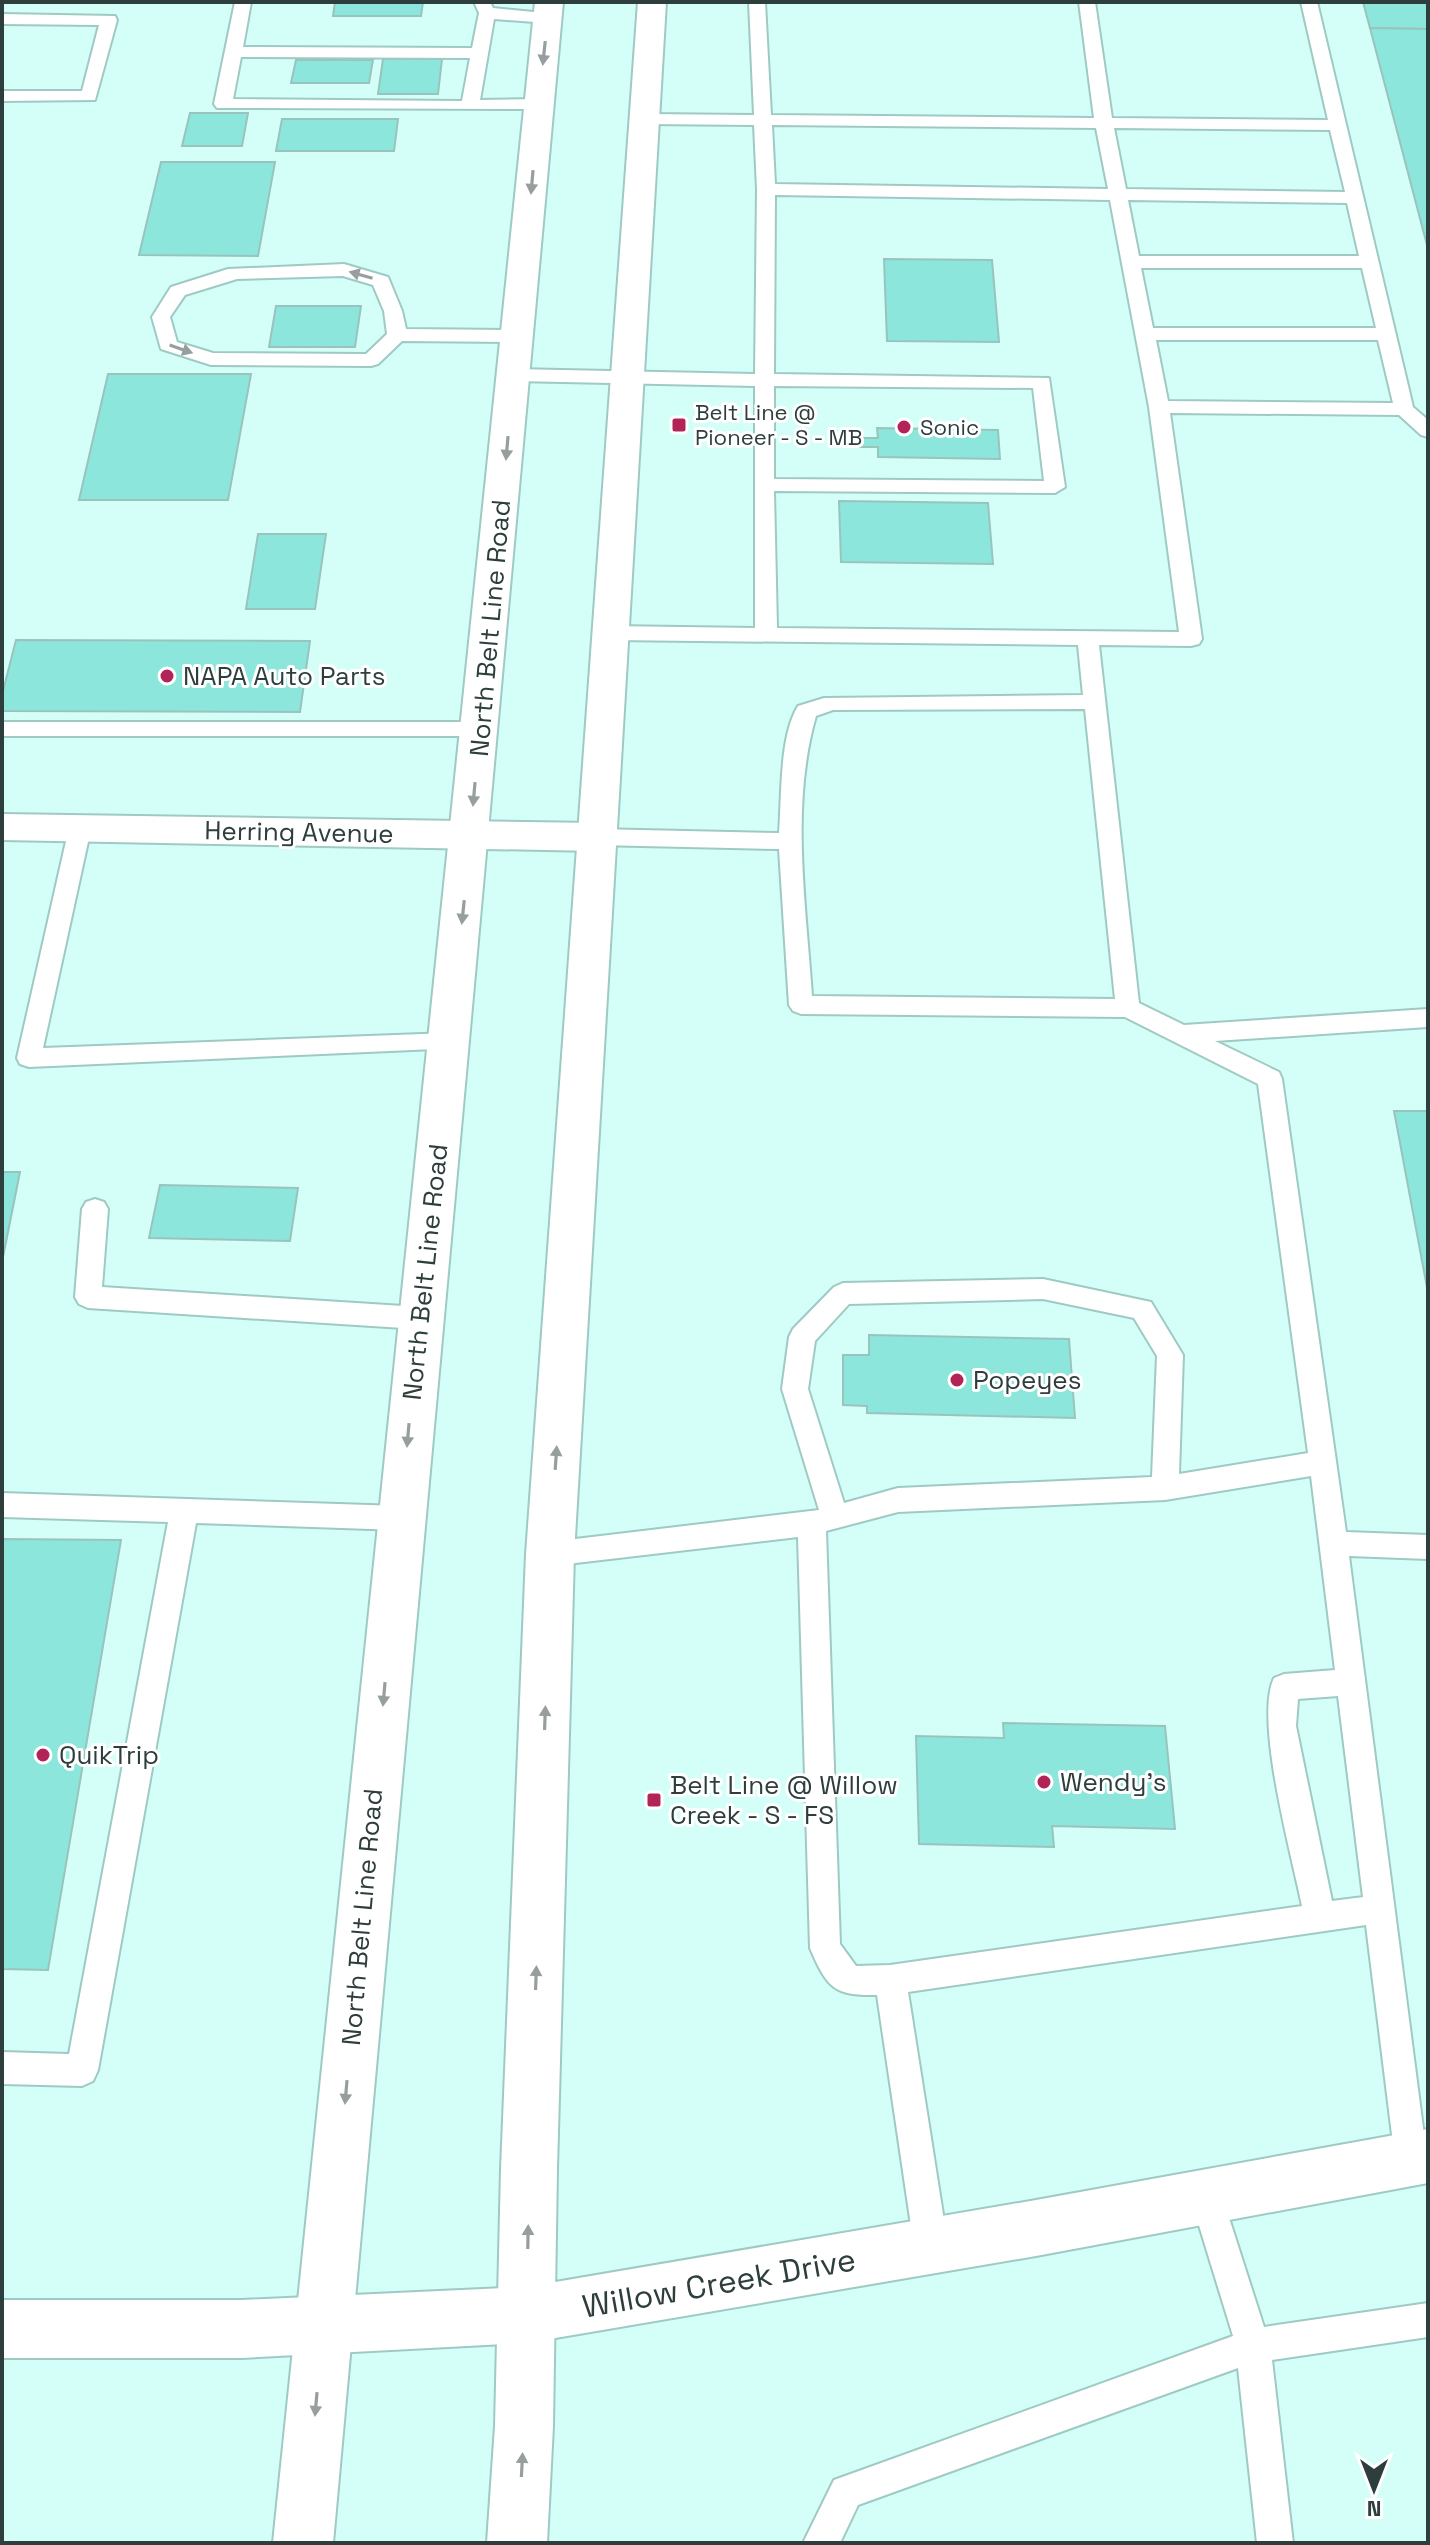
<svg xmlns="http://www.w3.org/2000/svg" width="1430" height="2545" font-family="'Space Grotesk',sans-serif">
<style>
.building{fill:#8de6db;stroke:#99c4be;stroke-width:2}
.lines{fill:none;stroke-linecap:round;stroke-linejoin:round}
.service-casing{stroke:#9fcac3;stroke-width:4}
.minor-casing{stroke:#9fcac3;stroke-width:4}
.tertiary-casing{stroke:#9fcac3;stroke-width:4}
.primary-casing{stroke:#9fcac3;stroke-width:4}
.service{fill:#fff;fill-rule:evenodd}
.minor{fill:#fff;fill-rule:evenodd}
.tertiary{fill:#fff;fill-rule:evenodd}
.primary{fill:#fff;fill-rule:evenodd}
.oneway{fill:#969e9e}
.poi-dot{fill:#b22357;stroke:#fff;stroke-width:3}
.labels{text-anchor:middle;stroke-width:6;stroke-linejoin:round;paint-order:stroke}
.far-poi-label{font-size:22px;fill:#2d3e3c;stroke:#fff;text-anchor:start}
.street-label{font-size:26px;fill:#2d3e3c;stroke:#fff}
.poi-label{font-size:26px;fill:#2d3e3c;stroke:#fff;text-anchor:start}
.near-street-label{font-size:32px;fill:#2d3e3c;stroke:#fff}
</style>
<rect width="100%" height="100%" fill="#d3fff8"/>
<!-- building -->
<g class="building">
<polygon points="335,2 423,2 421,16 333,16"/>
<polygon points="1363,2 1428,2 1428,29 1370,28"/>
<polygon points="1370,28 1428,29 1428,249"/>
<polygon points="383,59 442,59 438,94 378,94"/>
<polygon points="296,60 373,60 369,83 291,83"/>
<polygon points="190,113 248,113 242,146 182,146"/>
<polygon points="282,119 398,119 394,151 276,151"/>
<polygon points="161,162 275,162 258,256 139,255"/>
<polygon points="884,259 992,260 999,342 887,341"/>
<polygon points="276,306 361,306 355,347 269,347"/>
<polygon points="108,374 251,374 228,500 79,500"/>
<polygon points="877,428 998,430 1000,459 878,457 878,447 860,447 860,438 878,438"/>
<polygon points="839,501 988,503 993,564 841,562"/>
<polygon points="258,534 326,534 315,609 246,609"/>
<polygon points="16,640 310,641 300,712 2,711 2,695"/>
<polygon points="1394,1111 1428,1111 1428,1293"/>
<polygon points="2,1172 20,1172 2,1262"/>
<polygon points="160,1185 298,1188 290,1241 149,1238"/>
<polygon points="869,1335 1069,1339 1075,1418 867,1413 867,1406 843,1405 843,1355 869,1355"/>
<polygon points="2,1539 121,1540 48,1970 2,1969"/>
<polygon points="1003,1723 1165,1726 1175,1829 1052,1826 1054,1847 919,1844 916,1736 1004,1738"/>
</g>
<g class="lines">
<!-- service casing -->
<g class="service-casing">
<g id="service">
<path d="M235,2H251L243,47L472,48L479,13L474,2H490L493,8L554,14L556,18L554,22L548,23L494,19L480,100L539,99L548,104L539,109L217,108L214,104ZM241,57L470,58L462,101L233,99Z"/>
<path d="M749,2H765L771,115L1094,118L1079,2H1095L1112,118L1328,120L1301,2H1317L1413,407L1428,420V437L1421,435L1399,415L1170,413L1202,639L1199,644L1191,646L1099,645L1139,1003L1184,1025L1428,1009V1027L1215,1041L1279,1072L1282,1079L1346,1532L1428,1535V1559L1349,1556L1427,2159L1422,2170L1411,2175L1400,2170L1395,2159L1366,1925L908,1992L948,2246L943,2258L931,2263L919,2258L914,2246L877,1995C834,1996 827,1988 810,1948L798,1537L550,1566L540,1563L536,1554L540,1545L550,1542L819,1510L782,1389L789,1337L793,1329L834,1287L843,1283L1043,1279L1151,1302L1183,1355L1179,1474L1308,1453L1258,1084L1125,1017L801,1014L793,1011L789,1005L779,849L596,845L588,843L585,837L588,831L596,829L779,833C782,796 779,737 798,706L824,698L1083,695L1078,645L610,640L602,638L599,633L602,628L610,626L755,628V386L514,381L504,375L514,369L755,374L757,189L754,125L644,124L635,119L644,114L754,115ZM772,125L1096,128L1108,189L775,184ZM1114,128L1330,130L1345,192L1126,189ZM775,195L1110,200L1149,407L1179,632L777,628L774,491L1055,493L1065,487L1049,378L774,374ZM1128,200L1347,203L1359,256H1139ZM1141,268H1362L1376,328H1153ZM1156,340H1378L1393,403L1168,401ZM774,386L1033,388L1044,481L774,479ZM1085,709L1115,999L812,996C806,905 790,805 816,716L833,710ZM1043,1299L1134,1318L1157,1356L1152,1477L898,1488L844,1503L808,1389L815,1341L849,1304ZM1311,1476L1335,1670L1284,1674L1274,1678C1254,1720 1292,1856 1302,1906L890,1965L856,1966L840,1944L826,1531L898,1512L1165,1500ZM1338,1696L1363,1897L1332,1901L1296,1726L1298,1699Z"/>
<polygon points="2,14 115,16 117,20 95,100 2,101 2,91 82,91 99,25 2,24"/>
<path d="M344,264L388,277L402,311L406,329L518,330L528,336L518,342L402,341L378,364L371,366L211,365L161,349L152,317L171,287L228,269ZM343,276L373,285L384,311L387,334L366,354L213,353L177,342L170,317L185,295L237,279Z"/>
<polygon points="2,722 480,722 488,724 491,729 488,734 480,736 2,736"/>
<polygon points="80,820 88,822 91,828 43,1048 449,1033 458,1036 461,1042 458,1048 29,1067 20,1064 17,1058 69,828 72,822"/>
<polygon points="95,1199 104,1202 108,1209 102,1287 419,1307 428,1310 432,1318 428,1326 419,1329 88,1308 79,1304 75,1297 82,1209 86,1202"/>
<polygon points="2,1493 400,1506 410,1510 414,1518 410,1526 400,1530 196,1523 98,2070 93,2081 82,2086 2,2084 2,2052 69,2054 168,1522 2,1517"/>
<polygon points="1206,2180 1218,2184 1222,2196 1264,2327 1428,2303 1428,2337 1272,2360 1293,2543 1257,2543 1238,2368 858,2505 840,2543 803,2543 834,2480 1233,2336 1190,2196 1194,2184"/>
</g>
</g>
<!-- minor casing -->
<g class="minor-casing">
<polygon id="minor" points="2,814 596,823 610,827 615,837 610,847 596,851 2,840"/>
</g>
<!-- tertiary casing -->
<g class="tertiary-casing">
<polygon id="tertiary" points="1428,2129 1428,2183 1036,2256 526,2343 242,2358 2,2358 2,2300 242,2300 526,2287 1036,2200"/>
</g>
<!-- primary casing -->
<g class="primary-casing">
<g id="primary">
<polygon points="535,2 563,2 333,2543 273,2543"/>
<polygon points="638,2 666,2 574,1554 557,2169 553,2426 547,2543 487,2543 495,2426 501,2169 526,1554"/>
</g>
</g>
<!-- service -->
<use href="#service" class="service"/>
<!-- minor -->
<use href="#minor" class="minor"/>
<!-- tertiary -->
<use href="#tertiary" class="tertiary"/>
<!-- primary -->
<use href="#primary" class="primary"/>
</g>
<!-- one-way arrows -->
<defs><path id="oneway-solid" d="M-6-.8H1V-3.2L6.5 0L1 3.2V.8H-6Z" transform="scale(2)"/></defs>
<g class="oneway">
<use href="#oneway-solid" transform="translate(544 53) rotate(96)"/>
<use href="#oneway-solid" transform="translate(532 182) rotate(95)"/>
<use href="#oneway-solid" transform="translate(361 275) rotate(-164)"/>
<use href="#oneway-solid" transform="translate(181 349) rotate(19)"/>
<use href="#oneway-solid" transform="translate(507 448) rotate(95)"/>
<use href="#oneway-solid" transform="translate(474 794) rotate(95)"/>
<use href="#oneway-solid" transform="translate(463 912) rotate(96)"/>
<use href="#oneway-solid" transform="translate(408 1435) rotate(95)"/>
<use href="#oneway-solid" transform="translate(556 1458) rotate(-86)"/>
<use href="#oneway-solid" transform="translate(384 1694) rotate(95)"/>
<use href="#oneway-solid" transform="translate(545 1718) rotate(-88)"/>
<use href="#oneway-solid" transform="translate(536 1978) rotate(-88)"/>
<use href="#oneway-solid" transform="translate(346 2092) rotate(95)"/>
<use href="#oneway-solid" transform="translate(528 2237) rotate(-89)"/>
<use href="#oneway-solid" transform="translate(316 2404) rotate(95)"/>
<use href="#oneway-solid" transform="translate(522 2465) rotate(-87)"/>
</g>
<!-- markers -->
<g class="poi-dot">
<rect x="671" y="417" width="16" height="16" rx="4"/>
<circle cx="904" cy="427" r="8"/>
<circle cx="167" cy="676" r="8"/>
<circle cx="957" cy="1380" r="8"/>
<circle cx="43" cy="1755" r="8"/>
<circle cx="1044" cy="1782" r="8"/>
<rect x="646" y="1792" width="16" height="16" rx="4"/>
</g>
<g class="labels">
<!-- far-poi labels -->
<g class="far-poi-label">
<text x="695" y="420">Belt Line @<tspan x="695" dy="25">Pioneer - S - MB</tspan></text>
<text x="920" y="435">Sonic</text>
</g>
<!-- street labels -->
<g class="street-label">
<text transform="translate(490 628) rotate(-85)" y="9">North Belt Line Road</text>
<text transform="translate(299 832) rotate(1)" y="9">Herring Avenue</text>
<text transform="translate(425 1272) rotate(-84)" y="9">North Belt Line Road</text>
<text transform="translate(362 1917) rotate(-85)" y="9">North Belt Line Road</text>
</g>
<!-- poi labels -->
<g class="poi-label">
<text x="183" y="685">NAPA Auto Parts</text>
<text x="973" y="1389">Popeyes</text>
<text x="59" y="1764">QuikTrip</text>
<text x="1060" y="1791">Wendy's</text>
<text x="670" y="1794">Belt Line @ Willow<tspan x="670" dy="30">Creek - S - FS</tspan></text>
</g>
<!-- near-street labels -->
<g class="near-street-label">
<text transform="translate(719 2283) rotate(-10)" y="11">Willow Creek Drive</text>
</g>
</g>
<!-- border -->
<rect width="1430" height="2545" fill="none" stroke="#2d3e3c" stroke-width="8"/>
<!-- north arrow -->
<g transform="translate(1374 2489) rotate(180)" stroke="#ffffff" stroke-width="6" paint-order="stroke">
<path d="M0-6L14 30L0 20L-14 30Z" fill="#2d3e3c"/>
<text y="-12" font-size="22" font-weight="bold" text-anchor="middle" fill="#2d3e3c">N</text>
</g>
</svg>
